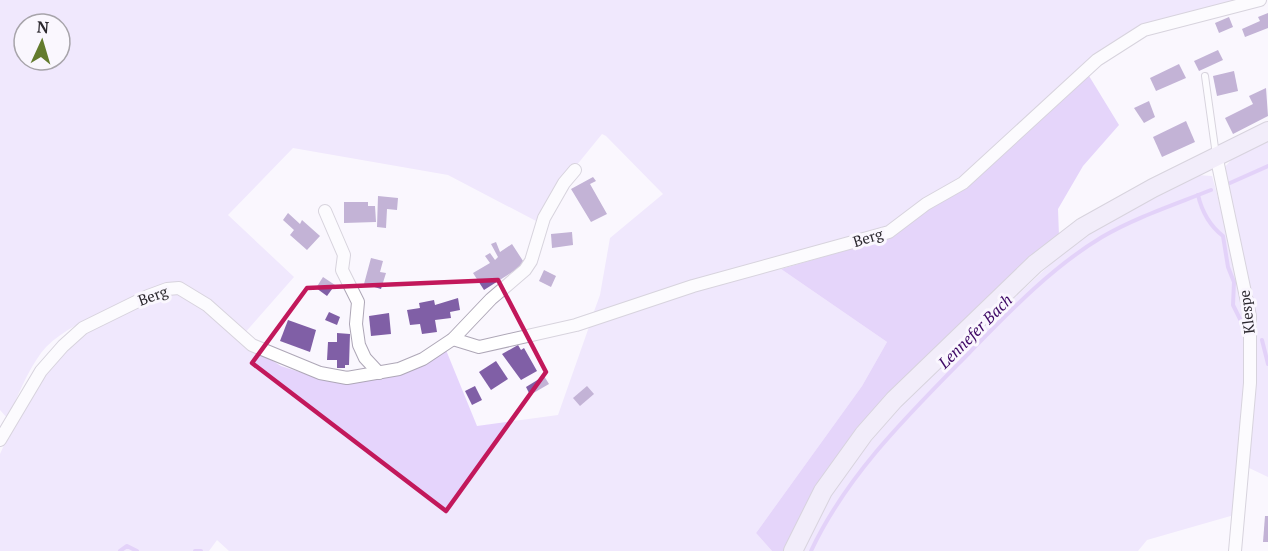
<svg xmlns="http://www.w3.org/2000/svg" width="1268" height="551" font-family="'PT Serif',serif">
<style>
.green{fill:#e5d4fc;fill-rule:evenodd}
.forest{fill:#ccaaf7}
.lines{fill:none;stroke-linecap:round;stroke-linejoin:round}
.stream{stroke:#c8a5f3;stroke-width:4}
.building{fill:#805fa6}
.service-casing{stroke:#aea7b7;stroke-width:8}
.minor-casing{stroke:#aea7b7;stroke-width:14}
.secondary-casing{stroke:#aea7b7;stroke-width:20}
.service{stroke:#fff;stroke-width:6}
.minor{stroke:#fff;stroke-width:12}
.secondary{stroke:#e9dff6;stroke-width:18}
.marked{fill:none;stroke:#c2185b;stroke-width:4.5;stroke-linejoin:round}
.labels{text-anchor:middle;stroke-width:6;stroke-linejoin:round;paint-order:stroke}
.street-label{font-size:15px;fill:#2a272d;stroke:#faf7fe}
.water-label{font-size:16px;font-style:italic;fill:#3e0865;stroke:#faf7fe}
</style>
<rect width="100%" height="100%" fill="#faf7fe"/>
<!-- green -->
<g class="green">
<path d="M0,0H1265L1143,26L1058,87L994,151L894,226L592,317L600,295L610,238L663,194L606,136L602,134L563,182L538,222L448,175L293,148L228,215L294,277L243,335L181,284C142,298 67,319 41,353C27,372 17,397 8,419L0,410ZM24,24H60V60H24Z"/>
<polygon points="1268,140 1268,477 1245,466 1254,358 1223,169 1233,158"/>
<path d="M1197,175L1212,176C1224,221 1241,267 1245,314C1252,380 1239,449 1234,515L1147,540L1138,551H800L835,488L897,407L1083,234Z"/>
<polygon points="781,269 887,342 862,386 756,533 772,551 229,551 217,540 209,551 0,551 0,454 14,423 53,363 72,340 119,312 178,291 252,348 281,366 309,375 336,381 446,350 477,426 558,415 590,324 760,272"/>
</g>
<!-- forest -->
<polygon class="forest" points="1086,71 1119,125 1083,166 1058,209 1059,236 885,398 785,551 772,551 756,533 862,386 887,342 781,269 861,246 895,228 969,176"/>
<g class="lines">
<!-- stream -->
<g class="stream">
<polyline points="1230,183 1268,166"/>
<path d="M1198,195C1202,212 1210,226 1223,236L1228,267L1234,282L1233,305L1240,319"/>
<polyline points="1262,340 1268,364"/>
<polyline points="120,551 127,546 137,551"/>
<polyline points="195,551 201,551"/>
<path d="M811,551C847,474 910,413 969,353C1010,311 1052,267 1102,237C1134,218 1176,204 1211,190"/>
</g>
</g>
<!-- building -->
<g class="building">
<polygon points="1268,13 1268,28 1245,37 1242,29 1260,21 1258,17"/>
<polygon points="1229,17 1233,27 1219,33 1215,23"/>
<polygon points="1218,50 1223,60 1199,71 1194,61"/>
<polygon points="1179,64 1186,78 1156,91 1150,78"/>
<polygon points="1234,71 1238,91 1217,96 1213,76"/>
<polygon points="1266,88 1268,116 1233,134 1225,118 1253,104 1249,96"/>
<polygon points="1149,101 1155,117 1144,123 1134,108"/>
<polygon points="1186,121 1195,142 1162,157 1153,137"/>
<polygon points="593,177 596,181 590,184 607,214 591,222 571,189"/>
<polygon points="378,196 398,198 397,210 387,209 386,228 377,227"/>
<polygon points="344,202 368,202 368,206 375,206 376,222 344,223"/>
<polygon points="288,213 300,224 302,220 320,236 307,250 290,235 294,230 283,220"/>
<polygon points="572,232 573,245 552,248 551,234"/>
<polygon points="496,242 500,252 512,244 525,264 484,290 473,273 490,263 485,256 490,253 495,260 498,257 491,244"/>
<polygon points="371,258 383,261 380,272 386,273 381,289 364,284"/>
<polygon points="544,270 556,276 551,287 539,281"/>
<polygon points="323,277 335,285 327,296 316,288"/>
<polygon points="458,298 460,310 450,312 451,318 435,320 437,332 422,334 420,324 410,325 407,310 420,308 419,303 434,300 435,305"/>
<polygon points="329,312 340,317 337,325 325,320"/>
<polygon points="389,313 391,334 371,336 369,316"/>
<polygon points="288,320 316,330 310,352 280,341"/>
<polygon points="337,333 350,334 349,365 345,365 345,368 337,368 337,360 327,360 328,342 337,342"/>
<polygon points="518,345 521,350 524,348 537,371 521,380 502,354"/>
<polygon points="496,361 508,379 491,390 479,372"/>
<polygon points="544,376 549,384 530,395 526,387"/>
<polygon points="475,386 482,400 472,405 465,391"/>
<polygon points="587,386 594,394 580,406 573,398"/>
<polygon points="1265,516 1268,516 1268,542 1263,542"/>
</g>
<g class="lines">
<!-- service casing -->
<g class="service-casing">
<polyline id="service" points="1205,76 1216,155"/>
</g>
<!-- minor casing -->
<g class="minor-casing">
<g id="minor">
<polyline points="1216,155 1250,316 1250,383 1235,551"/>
<polyline points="325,211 344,255 342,270 358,302 356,324 359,345 365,358 379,373"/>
<polyline points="453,339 479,347 576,325 693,286 889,232 926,204 963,183 1097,60 1144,30 1260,0"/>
<polyline points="0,440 41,371 63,346 83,328 148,296 167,289 179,288 207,305 252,345 320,373 347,378 399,369 423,359 453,339 491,299 525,270 531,261 544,218 564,183 575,170"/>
</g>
</g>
<!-- secondary casing -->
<g class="secondary-casing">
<polyline id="secondary" points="793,551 823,491 864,434 894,400 1035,264 1083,227 1153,188 1268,131"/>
</g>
<!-- service -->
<use href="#service" class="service"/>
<!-- minor -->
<use href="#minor" class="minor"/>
<!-- secondary -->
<use href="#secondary" class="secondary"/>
</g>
<!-- marked area -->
<path d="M0 0H1268V551H0ZM498,280L546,372L446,511L252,363L307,288Z" fill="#faf7fe" fill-opacity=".55" fill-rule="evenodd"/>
<path class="marked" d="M498,280L546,372L446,511L252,363L307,288Z"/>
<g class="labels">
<!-- street labels -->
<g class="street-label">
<text transform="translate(868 238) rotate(-17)" y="5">Berg</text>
<text transform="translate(153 296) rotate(-20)" y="5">Berg</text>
<text transform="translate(1247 312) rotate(-97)" y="5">Klespe</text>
</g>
<!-- water labels -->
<g class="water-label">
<text transform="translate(975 331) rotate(-45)" y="6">Lennefer Bach</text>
</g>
</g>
<!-- north arrow -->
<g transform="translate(42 42) rotate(4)"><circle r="28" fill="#faf7fe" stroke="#a7a4aa" stroke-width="1.5"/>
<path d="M0-4.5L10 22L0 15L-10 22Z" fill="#637b2d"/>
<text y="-9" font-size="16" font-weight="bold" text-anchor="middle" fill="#2a272d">N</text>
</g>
</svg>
